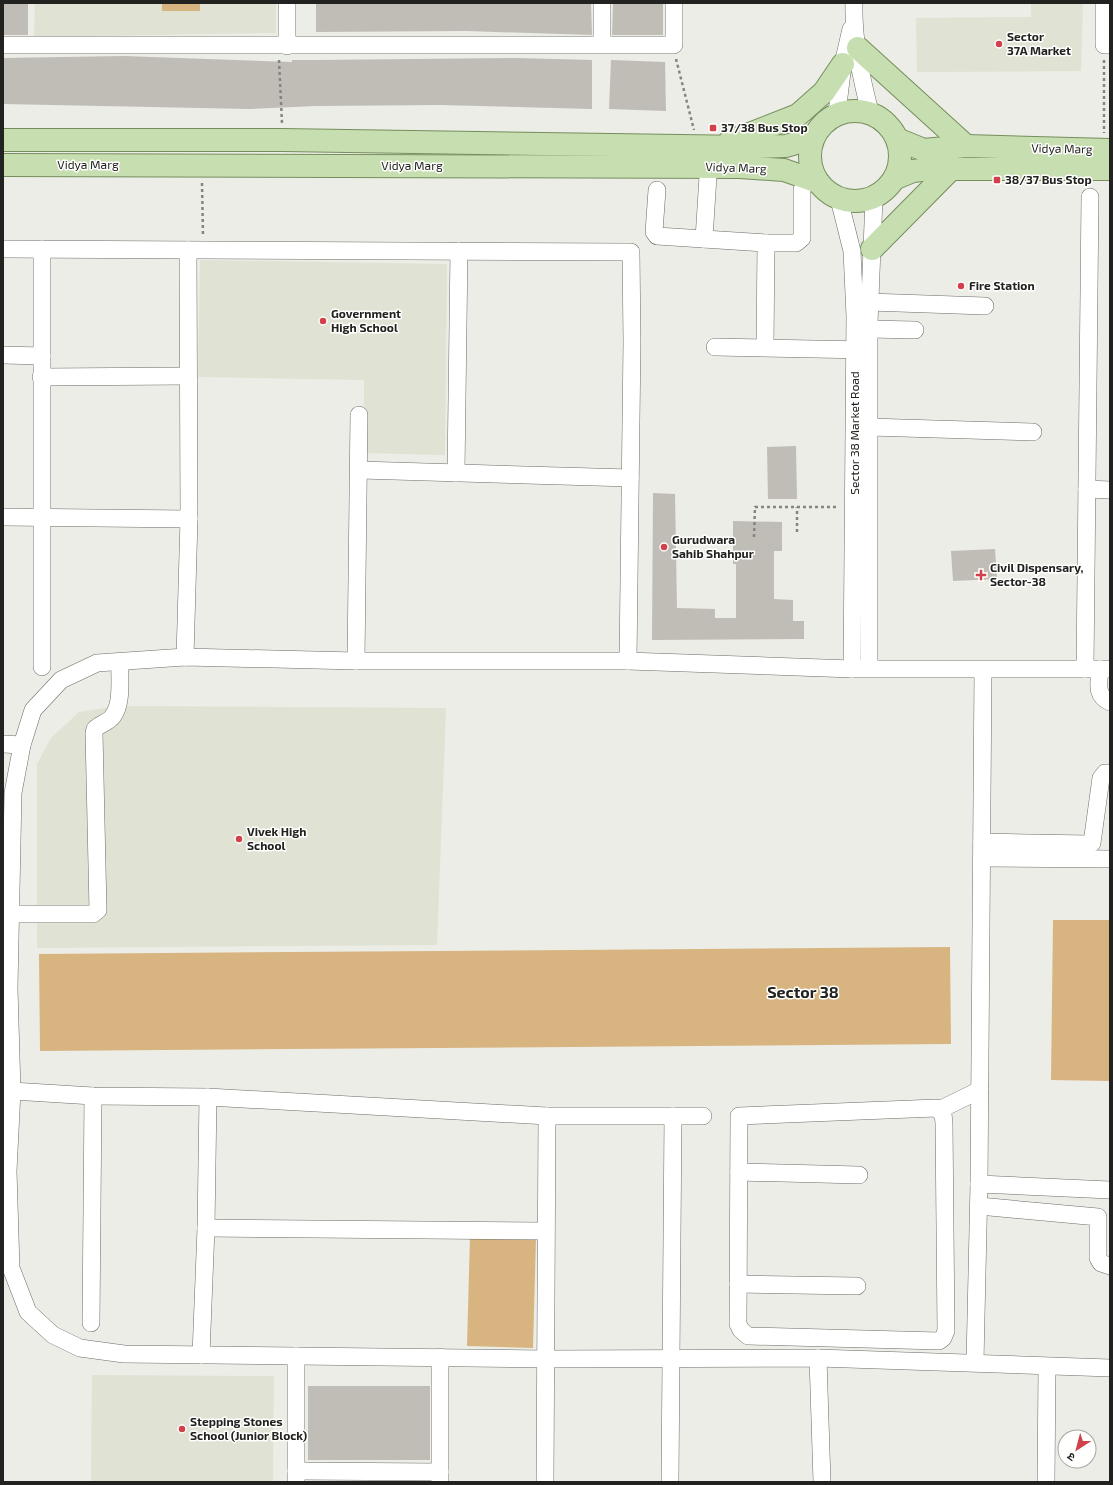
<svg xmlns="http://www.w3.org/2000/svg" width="1113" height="1485" font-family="'Exo 2','Noto Sans Devanagari',sans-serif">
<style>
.built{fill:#e0e2d3}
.green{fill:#d8b481}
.building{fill:#bfbdb6}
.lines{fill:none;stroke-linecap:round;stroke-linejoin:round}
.minor-casing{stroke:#6c6d67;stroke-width:18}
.major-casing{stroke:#758e5c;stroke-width:24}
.path{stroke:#848480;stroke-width:2.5;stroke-dasharray:3 3;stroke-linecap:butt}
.minor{stroke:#fff;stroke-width:17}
.major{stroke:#c7deb1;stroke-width:22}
.poi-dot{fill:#d1414b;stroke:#fffffe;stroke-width:1.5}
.labels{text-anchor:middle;stroke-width:3;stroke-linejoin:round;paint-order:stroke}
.poi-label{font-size:12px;font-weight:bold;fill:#222220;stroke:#fffffe;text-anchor:start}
.street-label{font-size:12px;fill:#222220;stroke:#fffffe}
.district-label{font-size:16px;font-weight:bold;fill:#222220;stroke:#fffffe}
</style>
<rect width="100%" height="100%" fill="#ecede6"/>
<!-- built -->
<g class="built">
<polygon points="35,3 276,3 276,33 34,37"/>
<polygon points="1031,3 1083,3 1081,71 917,72 916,18 1031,17"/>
<polygon points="200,260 447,264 445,455 364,453 364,380 198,377"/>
<polygon points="119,706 446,708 437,945 37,948 37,764 51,738 79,712"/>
<polygon points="92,1375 274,1376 273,1482 91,1482"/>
</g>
<!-- green -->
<g class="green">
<rect x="162" y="3" width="38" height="8"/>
<polygon points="1053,920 1110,920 1110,1081 1051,1080"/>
<polygon points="950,947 951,1044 40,1051 39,954"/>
<polygon points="470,1237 536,1239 533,1348 467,1346"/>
</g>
<!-- building -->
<g class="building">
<rect x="3" y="3" width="25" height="32"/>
<polygon points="316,3 591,3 592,35 467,31 316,32"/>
<polygon points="613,3 663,3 663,35 612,35"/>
<polygon points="124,56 292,62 292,60 317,60 517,58 592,60 592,109 440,105 316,106 250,109 3,104 3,58"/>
<polygon points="611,60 665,62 666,111 609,109"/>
<polygon points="796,446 797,499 768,499 767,447"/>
<polygon points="653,493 675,494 677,608 715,609 715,618 736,618 736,564 733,564 733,521 782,522 782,551 774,551 774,599 793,600 793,621 804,621 804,639 652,640"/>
<polygon points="995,549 997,579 953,581 951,551"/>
<rect x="308" y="1386" width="122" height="74"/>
</g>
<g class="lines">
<!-- minor casing -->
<g class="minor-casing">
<g id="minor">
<polyline points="287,3 287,46"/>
<path d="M854,3C853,40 861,77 870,112"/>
<polyline points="1104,3 1104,45 1110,45"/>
<polyline points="602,43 602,3"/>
<polyline points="3,45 674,45 674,3"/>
<polyline points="837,113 843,64 851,29"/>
<polyline points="657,190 654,232 657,236 766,243 765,347"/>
<polyline points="839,199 852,251 855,316 852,669"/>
<polyline points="704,239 708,176"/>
<polyline points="766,243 796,243 802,238 802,190"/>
<polyline points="3,249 631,252 632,342 628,661"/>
<polyline points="42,249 42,667"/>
<polyline points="869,302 985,306"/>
<polyline points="869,329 915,330"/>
<polyline points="715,347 866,350"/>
<polyline points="3,355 42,356"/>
<polyline points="41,377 188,376"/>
<polyline points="869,427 1033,432"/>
<polyline points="360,470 630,478"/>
<polyline points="456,473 459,251"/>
<polyline points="1087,489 1110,490"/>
<polyline points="3,517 189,519"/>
<polyline points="185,657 189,519 188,250"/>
<polyline points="356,661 359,415"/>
<polyline points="869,668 869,324 874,198"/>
<polyline points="1085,669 1090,197"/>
<path d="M1100,669C1099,682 1095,696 1110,702"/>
<polyline points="1110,669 852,669 628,661 356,661 185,657 97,663 61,680 33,710 22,745 13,793 9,988 12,1091 8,1171 11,1268 28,1312 53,1335 80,1348 124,1354 545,1359 818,1358 1110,1368"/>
<polyline points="3,744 22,745"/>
<polyline points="982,842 1089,844 1092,843 1101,778 1105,773 1110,773"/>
<polyline points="982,858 1110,859"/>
<path d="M10,914H93L98,910L94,733L95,729C100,724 109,722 113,716C123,702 119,677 120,662"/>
<polyline points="12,1091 93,1096 208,1097 547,1116 703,1116"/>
<polygon points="936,1108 943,1114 944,1123 946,1331 943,1338 939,1341 748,1336 741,1330 738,1324 739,1116"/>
<polyline points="939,1110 980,1090"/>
<polyline points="739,1172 859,1175"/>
<polyline points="979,1184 1110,1190"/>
<polyline points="979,1206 1098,1217 1098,1258 1101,1263 1110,1266"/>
<polyline points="206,1228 546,1231"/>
<polyline points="738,1284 857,1286"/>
<polyline points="91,1323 93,1096"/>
<polyline points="201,1355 206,1228 208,1097"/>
<polyline points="296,1356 296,1482"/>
<polyline points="440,1357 440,1482"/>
<polyline points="818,1358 822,1482"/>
<polyline points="975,1362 979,1184 983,670"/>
<polyline points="296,1471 440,1472"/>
<polyline points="545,1482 547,1116"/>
<polyline points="670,1482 673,1116"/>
<polyline points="1046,1482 1047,1367"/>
</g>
</g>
<!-- major casing -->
<g class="major-casing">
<g id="major">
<polyline points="858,48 966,146"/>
<circle cx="855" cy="156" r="45"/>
<polyline points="897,139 924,150 966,146 1110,150"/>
<polyline points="3,140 282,140 749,147 786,146 813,138"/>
<polyline points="729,142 798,115 824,92 843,64"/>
<polyline points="3,165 740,167 784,170 818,182"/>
<polyline points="896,178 913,171 930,169 1110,169"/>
<polyline points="872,249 951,169"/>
</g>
</g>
<!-- path -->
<g class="path">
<polyline points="676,59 694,130"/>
<polyline points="279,60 282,123"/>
<polyline points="1104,60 1104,133"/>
<polyline points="202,183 203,236"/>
<polyline points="797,532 797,507"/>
<polyline points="754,537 755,507 839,507"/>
</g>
<!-- minor -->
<use href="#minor" class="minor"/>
<!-- major -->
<use href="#major" class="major"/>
</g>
<!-- markers -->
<g class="poi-dot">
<circle cx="999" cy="44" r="4"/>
<rect x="709" y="124" width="8" height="8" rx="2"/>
<rect x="993" y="176" width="8" height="8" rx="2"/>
<circle cx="961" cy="286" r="4"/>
<circle cx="323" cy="321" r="4"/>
<circle cx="664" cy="547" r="4"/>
<path d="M979 569h4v4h4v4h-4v4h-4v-4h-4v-4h4z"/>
<circle cx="239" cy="839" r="4"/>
<circle cx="182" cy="1429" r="4"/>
</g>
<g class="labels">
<!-- poi labels -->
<g class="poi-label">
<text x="1007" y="41">Sector<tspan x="1007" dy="14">37A Market</tspan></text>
<text x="721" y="132">37/38 Bus Stop</text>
<text x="1005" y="184">38/37 Bus Stop</text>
<text x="969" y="290">Fire Station</text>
<text x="331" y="318">Government<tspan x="331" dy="14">High School</tspan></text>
<text x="672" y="544">Gurudwara<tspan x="672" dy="14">Sahib Shahpur</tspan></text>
<text x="990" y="572">Civil Dispensary,<tspan x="990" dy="14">Sector-38</tspan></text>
<text x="247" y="836">Vivek High<tspan x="247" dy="14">School</tspan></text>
<text x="190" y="1426">Stepping Stones<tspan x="190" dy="14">School (Junior Block)</tspan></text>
</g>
<!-- street labels -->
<g class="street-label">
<text transform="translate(1062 149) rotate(1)" y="4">Vidya Marg</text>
<text x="88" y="169">Vidya Marg</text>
<text x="412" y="170">Vidya Marg</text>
<text transform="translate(736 168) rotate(2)" y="4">Vidya Marg</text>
<text transform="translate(855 433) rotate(-90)" y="4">Sector 38 Market Road</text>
</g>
<!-- district labels -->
<g class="district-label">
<text x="803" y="998">Sector 38</text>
</g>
</g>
<!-- border -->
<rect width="1113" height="1485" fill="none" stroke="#222220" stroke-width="8"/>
<!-- north arrow -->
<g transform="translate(1077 1449) rotate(216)"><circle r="19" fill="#fffffe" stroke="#a7a7a5"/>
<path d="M0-3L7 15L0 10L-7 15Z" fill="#d1414b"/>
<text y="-6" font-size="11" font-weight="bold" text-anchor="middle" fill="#222220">उ</text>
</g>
</svg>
